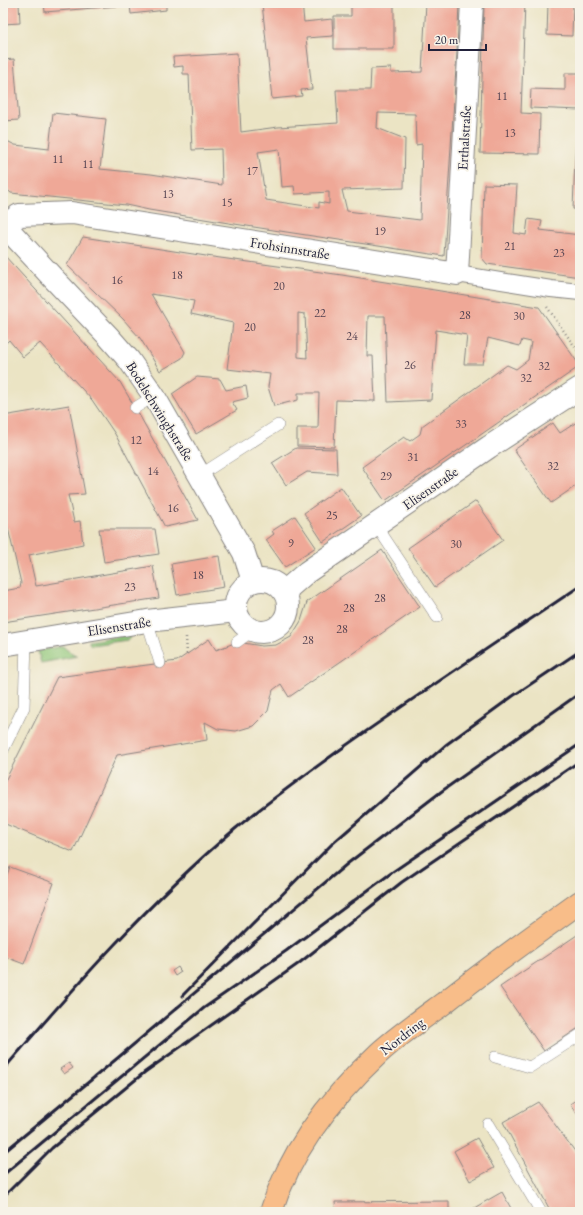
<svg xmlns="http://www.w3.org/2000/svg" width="583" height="1215" font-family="'EB Garamond',serif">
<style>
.green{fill:#92c87a;stroke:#5a755a}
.building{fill:#efa897;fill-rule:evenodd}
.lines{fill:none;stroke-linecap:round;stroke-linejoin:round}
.service-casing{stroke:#868380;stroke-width:12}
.pedestrian-casing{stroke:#868380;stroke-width:18}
.minor-casing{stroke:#868380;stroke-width:24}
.tertiary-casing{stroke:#868380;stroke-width:24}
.primary-casing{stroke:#868380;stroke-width:24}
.path{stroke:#868380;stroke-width:2.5;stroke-dasharray:1 3;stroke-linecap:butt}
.service{stroke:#fff;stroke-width:11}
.pedestrian{stroke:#fff;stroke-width:16}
.minor{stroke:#fff;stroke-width:22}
.tertiary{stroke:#fff;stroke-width:22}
.primary{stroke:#f8bd89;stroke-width:22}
.rail{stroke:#22223b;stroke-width:3}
.labels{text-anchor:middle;stroke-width:3.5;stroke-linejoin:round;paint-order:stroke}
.number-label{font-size:12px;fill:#554452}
.street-label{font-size:14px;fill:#22223b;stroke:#f7f3e8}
</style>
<rect width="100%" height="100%" fill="#f7f3e8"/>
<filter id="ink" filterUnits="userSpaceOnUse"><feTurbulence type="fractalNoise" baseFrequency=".025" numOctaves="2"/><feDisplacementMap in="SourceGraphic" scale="8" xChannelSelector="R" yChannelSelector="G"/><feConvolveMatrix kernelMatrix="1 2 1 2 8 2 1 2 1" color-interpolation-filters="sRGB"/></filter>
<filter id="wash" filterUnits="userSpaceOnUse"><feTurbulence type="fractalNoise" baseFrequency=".012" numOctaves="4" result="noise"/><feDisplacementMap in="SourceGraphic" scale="16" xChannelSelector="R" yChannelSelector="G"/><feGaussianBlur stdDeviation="0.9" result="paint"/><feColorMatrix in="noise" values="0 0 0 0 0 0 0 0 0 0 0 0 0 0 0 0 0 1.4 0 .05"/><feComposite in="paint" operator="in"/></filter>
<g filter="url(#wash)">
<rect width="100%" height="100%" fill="#ebe4c4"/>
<!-- green -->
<g class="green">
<polygon points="128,635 130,638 127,640 91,645 89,643 89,641"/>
<polygon points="63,646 67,650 77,656 41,663 38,651"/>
</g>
<g id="blocks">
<!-- building -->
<g class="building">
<polygon points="3,3 19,3 20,23 3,24"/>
<polygon points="44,3 166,3 166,10 131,14 130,5 45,12"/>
<polygon points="262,3 302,3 304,22 332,19 333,36 306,38 312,89 301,90 302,96 272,99"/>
<polygon points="351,3 394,3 394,49 334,49 334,16 351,16"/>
<path d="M426,3H459L457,52L444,256L247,226L149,210L126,205L11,193L3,186V139L15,145L49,149L53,113L106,119L100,169L151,174L222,185L221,149L192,150L189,74H183V66L174,67L173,57L237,53L241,132L278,127L338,123L336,90H370L371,69L391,68V73L422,72ZM378,113L415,114L416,145L422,144L420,220L347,211L342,190L404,188L405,139L377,128ZM279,149L282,187L294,186L295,194L329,192V204L319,202V208L266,200L258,152Z"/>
<polygon points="484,3 525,3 521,113 540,114 539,154 480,153"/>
<polygon points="548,3 573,3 572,36 547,35"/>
<polygon points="14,59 19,120 3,121 3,60"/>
<polygon points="565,73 580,73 580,110 530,108 531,89 565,90"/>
<polygon points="576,133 580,133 580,210 573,209"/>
<polygon points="484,184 517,185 514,233 526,235 528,219 542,221 540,230 580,235 580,277 487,264 482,258"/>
<path d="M83,237L206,256L342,275L539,307L580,366L385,501L362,467L404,437L410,441L420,434L422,426L507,365L516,369L528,360L531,342L522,340L520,346L488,338L483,364H464L467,335L436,330L431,400L388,402L385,316H368L367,356H373L375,401L336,400L334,447L297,446V428H318L319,393H298V400L274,406L268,387L270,374L227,369L233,323L191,314L194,301L151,294L185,352L182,358L160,371L140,338L123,319L67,265ZM298,313L305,314L307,358L298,357Z"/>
<polygon points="4,255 120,382 141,418 198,520 165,527 115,434 92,400 40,343 23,357 9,340 3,346 3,256"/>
<polygon points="197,377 220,379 226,390 246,386 248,398 232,402 237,410 196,434 172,394"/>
<polygon points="69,405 85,494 68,495 74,522 80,521 83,544 29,555 36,586 153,566 159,598 3,622 3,591 20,588 21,583 8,528 3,528 3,416"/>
<polygon points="580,420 580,483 551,503 514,450 553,423 560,433"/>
<polygon points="296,448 336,449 337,474 307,472 286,485 272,463"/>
<polygon points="341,487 361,516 323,542 304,513"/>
<polygon points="476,501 503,540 435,587 408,548"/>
<polygon points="295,516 316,547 285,567 266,540 274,534 272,531"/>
<polygon points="99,529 155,529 159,554 104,562"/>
<polygon points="382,550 420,607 289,697 281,684 273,690 268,711 253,726 236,731 218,729 205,722 207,740 117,755 73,852 3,823 3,785 57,677 177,661 209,639 216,650 237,642 262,646 276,645 291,637 301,621 307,602"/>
<polygon points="219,556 224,587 177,595 171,564"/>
<polygon points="10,867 54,883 24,964 3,956 3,885"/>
<polygon points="580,933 580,1027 544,1051 500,987"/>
<polygon points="178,967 181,972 175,976 172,971"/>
<polygon points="69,1063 73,1068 64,1074 60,1069"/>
<polygon points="580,1097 580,1118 570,1104"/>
<polygon points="538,1102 580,1158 580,1212 551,1212 503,1122"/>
<polygon points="477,1138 494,1168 470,1181 454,1151"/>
<polygon points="502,1192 513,1212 477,1212 474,1208"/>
<polygon points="449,1201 449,1212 336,1212 335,1202"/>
</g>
</g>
</g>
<g filter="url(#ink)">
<use href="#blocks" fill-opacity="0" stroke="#868380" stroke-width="1"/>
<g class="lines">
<!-- service casing -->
<g class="service-casing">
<g id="service">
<polyline points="135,408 154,396"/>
<polyline points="200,475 278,425"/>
<polyline points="376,525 437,617"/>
<polyline points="147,621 160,663"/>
<polyline points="237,642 253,630"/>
<polyline points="3,750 24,707 26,642"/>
<polyline points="495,1057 530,1067 580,1035"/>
<polyline points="488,1124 541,1212"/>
</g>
</g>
<!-- pedestrian casing -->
<g class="pedestrian-casing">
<polyline id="pedestrian" points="457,274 551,289 580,292"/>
</g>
<!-- minor casing -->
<g class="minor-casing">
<g id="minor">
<polyline points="3,223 5,226 19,215 72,213 457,274 472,3"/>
<polyline points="3,227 5,226 53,278 108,336 129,360 154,396 244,553 253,581"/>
</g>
</g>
<!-- tertiary casing -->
<g class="tertiary-casing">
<g id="tertiary">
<circle cx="262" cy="606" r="26"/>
<polyline points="284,592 307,572 489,447 580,388"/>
<polyline points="3,645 147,621 236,611"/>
</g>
</g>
<!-- primary casing -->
<g class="primary-casing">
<path id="primary" d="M271,1212C290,1151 333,1096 379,1053C399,1035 422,1019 444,1003C488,968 534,935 580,902"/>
</g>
<!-- path -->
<g class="path">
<polyline points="547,307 580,354"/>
<polyline points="186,637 187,654"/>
</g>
<!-- service -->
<use href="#service" class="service"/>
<!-- pedestrian -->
<use href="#pedestrian" class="pedestrian"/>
<!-- minor -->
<use href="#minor" class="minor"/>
<!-- tertiary -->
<use href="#tertiary" class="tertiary"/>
<!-- primary -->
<use href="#primary" class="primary"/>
<!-- rail -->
<g class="rail">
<polyline points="182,996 332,844 447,744 513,696 580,651"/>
<path d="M3,1070C76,985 149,902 235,829C269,801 305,775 341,749C420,693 500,640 580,586"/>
<polyline points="3,1153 120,1056 347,864 442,791 580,693"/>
<polyline points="3,1175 204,1008 286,951 394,871 580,744"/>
<polyline points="3,1197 52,1148 145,1072 298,964 402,882 580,761"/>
</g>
</g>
</g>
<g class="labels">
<!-- number labels -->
<g class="number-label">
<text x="502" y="100">11</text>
<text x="510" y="137">13</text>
<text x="58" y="163">11</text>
<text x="88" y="168">11</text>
<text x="252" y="175">17</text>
<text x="168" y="198">13</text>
<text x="227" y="206">15</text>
<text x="380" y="235">19</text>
<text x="510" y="250">21</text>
<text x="559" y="257">23</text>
<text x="177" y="279">18</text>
<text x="117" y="284">16</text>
<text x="279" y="290">20</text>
<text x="320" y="317">22</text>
<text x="465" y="319">28</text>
<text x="519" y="320">30</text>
<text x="250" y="331">20</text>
<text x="352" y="340">24</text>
<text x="410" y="369">26</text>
<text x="544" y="370">32</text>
<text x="526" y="382">32</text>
<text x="461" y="428">33</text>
<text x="136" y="444">12</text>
<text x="413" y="461">31</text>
<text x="553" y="470">32</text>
<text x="153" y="475">14</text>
<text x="386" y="480">29</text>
<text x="173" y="512">16</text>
<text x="332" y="519">25</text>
<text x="291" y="547">9</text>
<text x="456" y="548">30</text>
<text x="198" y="579">18</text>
<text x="130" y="591">23</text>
<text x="380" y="602">28</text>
<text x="349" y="612">28</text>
<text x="342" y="633">28</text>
<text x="308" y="644">28</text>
</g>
<!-- street labels -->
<g class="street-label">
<text transform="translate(464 138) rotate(-87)" y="5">Erthalstraße</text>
<text transform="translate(290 248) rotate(9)" y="5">Frohsinnstraße</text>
<text transform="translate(160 411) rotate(58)" y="5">Bodelschwinghstraße</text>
<text transform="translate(430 488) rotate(-35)" y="5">Elisenstraße</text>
<text transform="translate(119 626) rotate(-9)" y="5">Elisenstraße</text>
<text transform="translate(402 1036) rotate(-38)" y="5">Nordring</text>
</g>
</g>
<!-- margin -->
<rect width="583" height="1215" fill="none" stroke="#f7f3e8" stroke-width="16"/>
<!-- scale -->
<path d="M429 44v6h57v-6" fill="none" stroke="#22223b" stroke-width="2"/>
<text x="435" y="44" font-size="12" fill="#22223b" stroke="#f7f3e8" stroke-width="3" paint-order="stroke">20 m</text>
</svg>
